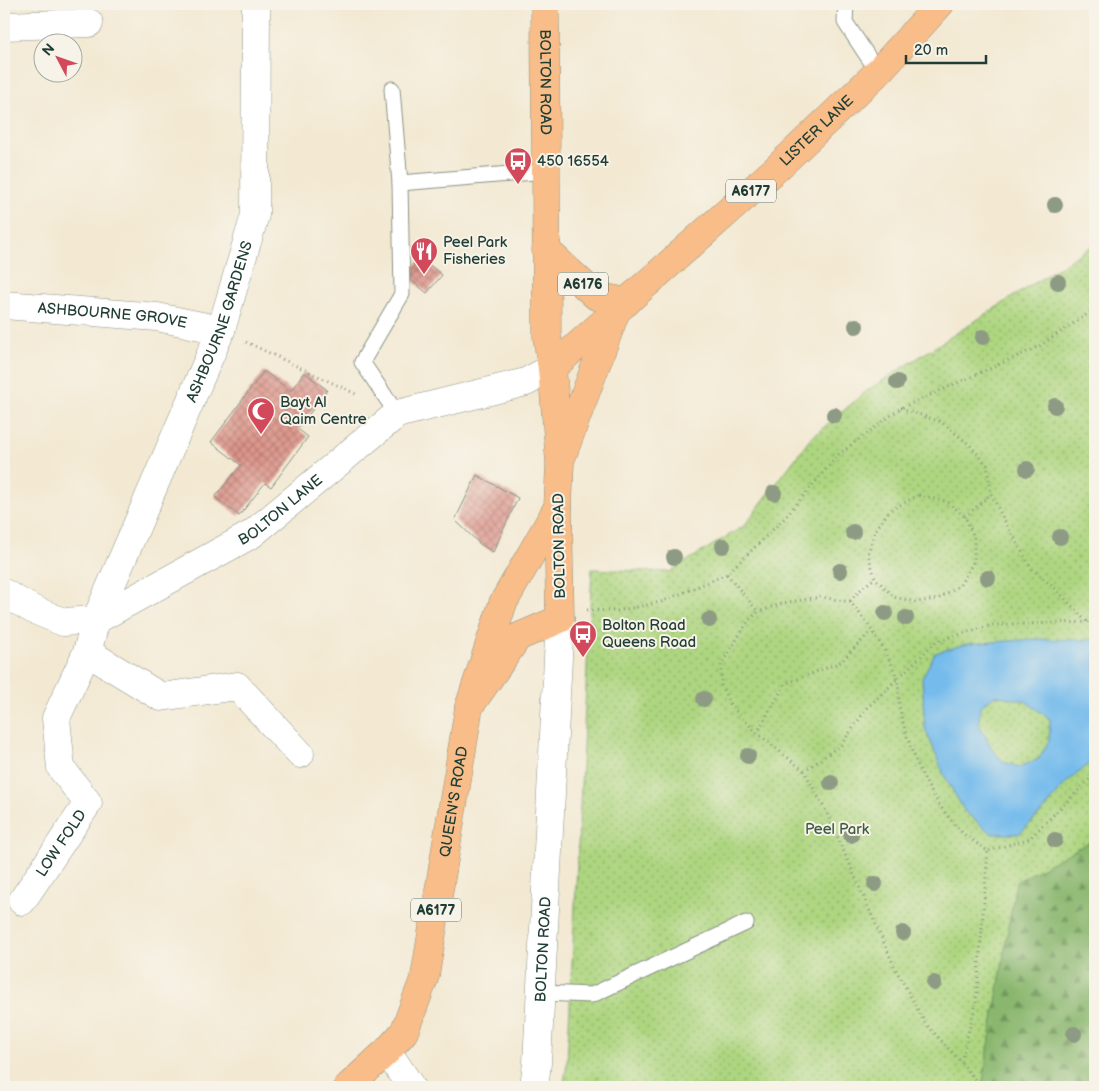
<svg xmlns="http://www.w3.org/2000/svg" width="1099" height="1091" font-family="'Balsamiq Sans',sans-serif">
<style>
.green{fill:url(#green-dots);stroke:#668a5a}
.forest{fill:url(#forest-firs);stroke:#547a51}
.water{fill:#75bbec;stroke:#4a7c90;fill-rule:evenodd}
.building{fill:url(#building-cross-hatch)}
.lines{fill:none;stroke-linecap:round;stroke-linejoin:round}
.service-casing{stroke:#899384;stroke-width:17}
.minor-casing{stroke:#899384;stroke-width:29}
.tertiary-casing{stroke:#899384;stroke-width:29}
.primary-casing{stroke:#899384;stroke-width:29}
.trunk-casing{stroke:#899384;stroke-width:29}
.path{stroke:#899384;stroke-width:3;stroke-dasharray:1 4;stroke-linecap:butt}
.service{stroke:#fff;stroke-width:15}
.minor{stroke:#fff;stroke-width:28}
.tertiary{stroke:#fff;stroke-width:28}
.primary{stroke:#f8bd88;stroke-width:28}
.trunk{stroke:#f8bd88;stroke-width:28}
.tree{fill:#8e9b84}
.labels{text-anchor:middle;stroke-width:4;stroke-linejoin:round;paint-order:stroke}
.shield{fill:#f7f3e8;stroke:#60746a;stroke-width:1}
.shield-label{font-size:14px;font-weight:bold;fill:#1f3d34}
.street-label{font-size:15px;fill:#1f3d34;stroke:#f7f3e8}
.poi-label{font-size:15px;fill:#1f3d34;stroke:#f7f3e8;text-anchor:start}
.park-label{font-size:15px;fill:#3c5c43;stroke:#f7f3e8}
</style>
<defs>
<pattern id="green-dots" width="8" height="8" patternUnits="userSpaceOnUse" patternTransform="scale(1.25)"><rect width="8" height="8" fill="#aed680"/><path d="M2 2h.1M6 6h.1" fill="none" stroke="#8daf6a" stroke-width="1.8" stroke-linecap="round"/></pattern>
<pattern id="forest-firs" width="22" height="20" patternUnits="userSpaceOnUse" patternTransform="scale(1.25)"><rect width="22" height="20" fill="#8ab76e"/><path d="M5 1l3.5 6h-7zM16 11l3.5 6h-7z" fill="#70965b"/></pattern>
<pattern id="building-cross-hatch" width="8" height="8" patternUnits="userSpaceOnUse" patternTransform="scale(1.25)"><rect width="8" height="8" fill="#dd948a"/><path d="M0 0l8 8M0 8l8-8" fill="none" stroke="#b37a72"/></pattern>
</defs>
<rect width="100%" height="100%" fill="#f7f3e8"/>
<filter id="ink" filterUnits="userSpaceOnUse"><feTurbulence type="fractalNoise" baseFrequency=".02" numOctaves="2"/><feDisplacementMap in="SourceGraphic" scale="10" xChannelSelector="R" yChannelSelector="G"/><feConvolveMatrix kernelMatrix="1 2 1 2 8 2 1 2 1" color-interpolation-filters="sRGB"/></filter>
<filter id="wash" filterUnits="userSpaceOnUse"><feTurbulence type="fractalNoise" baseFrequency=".0096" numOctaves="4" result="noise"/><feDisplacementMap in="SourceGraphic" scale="20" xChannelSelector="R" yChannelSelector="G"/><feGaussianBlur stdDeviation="1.12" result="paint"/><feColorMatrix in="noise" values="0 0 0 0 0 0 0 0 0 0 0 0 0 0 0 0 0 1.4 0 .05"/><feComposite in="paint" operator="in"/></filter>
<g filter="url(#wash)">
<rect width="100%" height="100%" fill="#f3e9d3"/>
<!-- green -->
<polygon class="green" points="1095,244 1095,1087 563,1087 567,1064 592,569 669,572 744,526 811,438 868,390"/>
<!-- forest -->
<polygon class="forest" points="1095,839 1095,1087 982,1087 1016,882"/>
<!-- water -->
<path class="water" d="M1095,638V759L1065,784L1045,809L1019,834H992L965,812L944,775L925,728L922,678L935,653L967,644L1035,639L1091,640ZM995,695L1025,701L1050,719L1049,740L1039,759L1019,767L1004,762L992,749L979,724L980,707Z"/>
<g id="blocks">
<!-- building -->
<g class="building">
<polygon points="421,258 442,275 427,293 411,280 411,270"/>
<polygon points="264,371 291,391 304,372 327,390 298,429 308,437 271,487 265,483 239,516 215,497 241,465 211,442"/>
<polygon points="477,475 518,498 493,552 480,544 455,520"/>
</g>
</g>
</g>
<g filter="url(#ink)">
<use href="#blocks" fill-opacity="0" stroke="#899384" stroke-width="1"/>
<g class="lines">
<!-- service casing -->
<g class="service-casing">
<g id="service">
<polyline points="846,4 845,22 878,72"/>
<polyline points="392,89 400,183 402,294 362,362 397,414"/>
<polyline points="400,183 546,171"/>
<polyline points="541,993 592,995 746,923"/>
</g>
</g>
<!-- minor casing -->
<g class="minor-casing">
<g id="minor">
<polyline points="4,26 89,23"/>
<path id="s1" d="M4,305L157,317L221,330"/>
<path id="s2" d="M4,593L32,609L63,622L96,620L252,534L397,414L526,382L552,368"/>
<polyline points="87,652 161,697 237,686 300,754"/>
<path id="s3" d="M22,901L88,803L61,768L56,718L87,652L96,620L221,330L255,215L256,4"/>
<polyline points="387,1051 411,1087"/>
</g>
</g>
<!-- tertiary casing -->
<g class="tertiary-casing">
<g id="tertiary">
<path id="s4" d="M534,1087L537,1063L560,619"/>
</g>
</g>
<!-- primary casing -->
<g class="primary-casing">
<g id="primary">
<path id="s5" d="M545,4L547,336L552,368"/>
<polyline points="546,250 596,296 627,302"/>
</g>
</g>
<!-- trunk casing -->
<g class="trunk-casing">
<g id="trunk">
<polyline points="562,456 615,314"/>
<path id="s6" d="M469,707L518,637L560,619L558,507L560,463L552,368L777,168L878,72L940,4"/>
<path id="s7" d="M348,1087L387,1051L404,1032L425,976L469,707L503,603L558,507"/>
</g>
</g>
<!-- path -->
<g class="path">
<polyline points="246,342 358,395"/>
<polyline points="901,408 941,422 970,445 987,465 991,494 1006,524 1032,569 1056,589 1087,622"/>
<polygon points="919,495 948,502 965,517 974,537 974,561 960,585 938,599 916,602 894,597 875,578 868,554 875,531 889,511"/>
<polyline points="965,517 991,494"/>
<polyline points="727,574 758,612"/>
<polyline points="850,601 863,587 875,578"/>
<polyline points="587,610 617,611 661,602 727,574 783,520 839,454 901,408 1038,347 1095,309"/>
<polyline points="757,733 785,684 841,662 871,631"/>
<polyline points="804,771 841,745 867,708 937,641 992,625 1087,622 1095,617"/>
<polyline points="961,1061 976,1003 988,851"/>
<path d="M981,1087L960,1061L925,1023L894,966L826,811L804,771L757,733L730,705L721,685V665L749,620L758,612L783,603L821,597L850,602C866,620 891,656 897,679C900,689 898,700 900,709C909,754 932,805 966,836C973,841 981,846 988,851L1029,839L1095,774"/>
</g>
<!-- service -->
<use href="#service" class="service"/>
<!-- minor -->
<use href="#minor" class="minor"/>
<!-- tertiary -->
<use href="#tertiary" class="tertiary"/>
<!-- primary -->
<use href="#primary" class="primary"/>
<!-- trunk -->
<use href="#trunk" class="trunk"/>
</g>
<!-- trees -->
<g class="tree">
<circle cx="1055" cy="205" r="8"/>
<circle cx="1058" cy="282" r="8"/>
<circle cx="856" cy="326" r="8"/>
<circle cx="983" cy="337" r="8"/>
<circle cx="897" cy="382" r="8"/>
<circle cx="1055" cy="406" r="8"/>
<circle cx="834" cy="415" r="8"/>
<circle cx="1027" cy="469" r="8"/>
<circle cx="774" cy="493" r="8"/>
<circle cx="853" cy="532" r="8"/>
<circle cx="1060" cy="537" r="8"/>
<circle cx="723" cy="546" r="8"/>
<circle cx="674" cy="557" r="8"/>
<circle cx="840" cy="571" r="8"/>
<circle cx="988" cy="578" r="8"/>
<circle cx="885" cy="613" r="8"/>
<circle cx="906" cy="618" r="8"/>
<circle cx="709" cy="620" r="8"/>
<circle cx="704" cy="699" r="8"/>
<circle cx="748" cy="756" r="8"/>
<circle cx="831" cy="783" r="8"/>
<circle cx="851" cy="835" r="8"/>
<circle cx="1055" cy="840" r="8"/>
<circle cx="875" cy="884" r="8"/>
<circle cx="903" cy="933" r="8"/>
<circle cx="934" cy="983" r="8"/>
<circle cx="1074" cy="1034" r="8"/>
</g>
</g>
<!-- icons -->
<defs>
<g id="bus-pin" transform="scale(1.4375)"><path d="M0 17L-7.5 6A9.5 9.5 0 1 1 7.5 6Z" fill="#d1495b" stroke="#f7f3e8"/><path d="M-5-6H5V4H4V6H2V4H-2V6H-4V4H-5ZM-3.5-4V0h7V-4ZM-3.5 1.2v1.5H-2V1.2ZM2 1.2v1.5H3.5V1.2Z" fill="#fff"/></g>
<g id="restaurant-pin" transform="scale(1.4375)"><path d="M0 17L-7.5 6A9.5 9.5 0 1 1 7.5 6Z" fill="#d1495b" stroke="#f7f3e8"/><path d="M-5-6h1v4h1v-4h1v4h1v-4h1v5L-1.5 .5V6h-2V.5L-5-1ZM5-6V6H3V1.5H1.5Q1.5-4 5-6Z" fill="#fff"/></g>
<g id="mosque-pin" transform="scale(1.4375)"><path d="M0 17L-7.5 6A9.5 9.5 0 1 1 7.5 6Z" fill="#d1495b" stroke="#f7f3e8"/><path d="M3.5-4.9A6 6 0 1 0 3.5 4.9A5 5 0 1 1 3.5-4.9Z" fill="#fff"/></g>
</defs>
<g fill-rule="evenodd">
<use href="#bus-pin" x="518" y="161"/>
<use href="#restaurant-pin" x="424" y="251"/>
<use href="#mosque-pin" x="261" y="411"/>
<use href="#bus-pin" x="583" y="634"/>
</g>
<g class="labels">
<!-- shield labels -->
<g class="shield">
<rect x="726" y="179.5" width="50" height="23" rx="4"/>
<rect x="558" y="272.5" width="50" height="23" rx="4"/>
<rect x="411" y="898.5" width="50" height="23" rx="4"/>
</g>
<g class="shield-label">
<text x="751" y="196">A6177</text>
<text x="583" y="289">A6176</text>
<text x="436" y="915">A6177</text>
</g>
<!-- street labels -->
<g class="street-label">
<text dy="5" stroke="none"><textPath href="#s5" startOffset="78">BOLTON ROAD</textPath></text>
<text dy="5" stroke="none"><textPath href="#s6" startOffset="738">LISTER LANE</textPath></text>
<text dy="5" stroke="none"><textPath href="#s1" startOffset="109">ASHBOURNE GROVE</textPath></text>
<text dy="5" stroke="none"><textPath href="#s3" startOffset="642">ASHBOURNE GARDENS</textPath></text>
<text dy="5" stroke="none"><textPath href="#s2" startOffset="314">BOLTON LANE</textPath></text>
<text transform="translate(559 546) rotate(-91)" y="5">BOLTON ROAD</text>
<text dy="5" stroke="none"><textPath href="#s7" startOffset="315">QUEEN'S ROAD</textPath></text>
<text dy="5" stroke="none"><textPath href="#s3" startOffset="70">LOW FOLD</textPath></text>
<text dy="5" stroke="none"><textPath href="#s4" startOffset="138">BOLTON ROAD</textPath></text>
</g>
<!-- poi labels -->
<g class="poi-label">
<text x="537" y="166">450 16554</text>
<text x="443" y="247">Peel Park<tspan x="443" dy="17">Fisheries</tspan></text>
<text x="280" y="407">Bayt Al<tspan x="280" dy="17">Qaim Centre</tspan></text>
<text x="602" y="630">Bolton Road<tspan x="602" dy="17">Queens Road</tspan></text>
</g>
<!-- park labels -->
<g class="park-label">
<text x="837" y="834">Peel Park</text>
</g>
</g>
<!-- margin -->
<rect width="1099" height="1091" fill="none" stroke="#f7f3e8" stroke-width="20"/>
<!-- north arrow -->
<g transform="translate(58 58) rotate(311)"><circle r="24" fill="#f7f3e8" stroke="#a1aaa0"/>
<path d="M0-4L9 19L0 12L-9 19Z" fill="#d1495b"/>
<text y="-8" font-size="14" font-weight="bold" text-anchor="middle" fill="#1f3d34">N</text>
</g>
<!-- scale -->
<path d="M906 55v8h80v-8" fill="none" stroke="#1f3d34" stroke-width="2.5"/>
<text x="914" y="55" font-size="15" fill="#1f3d34" stroke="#f7f3e8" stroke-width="4" paint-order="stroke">20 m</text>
</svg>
